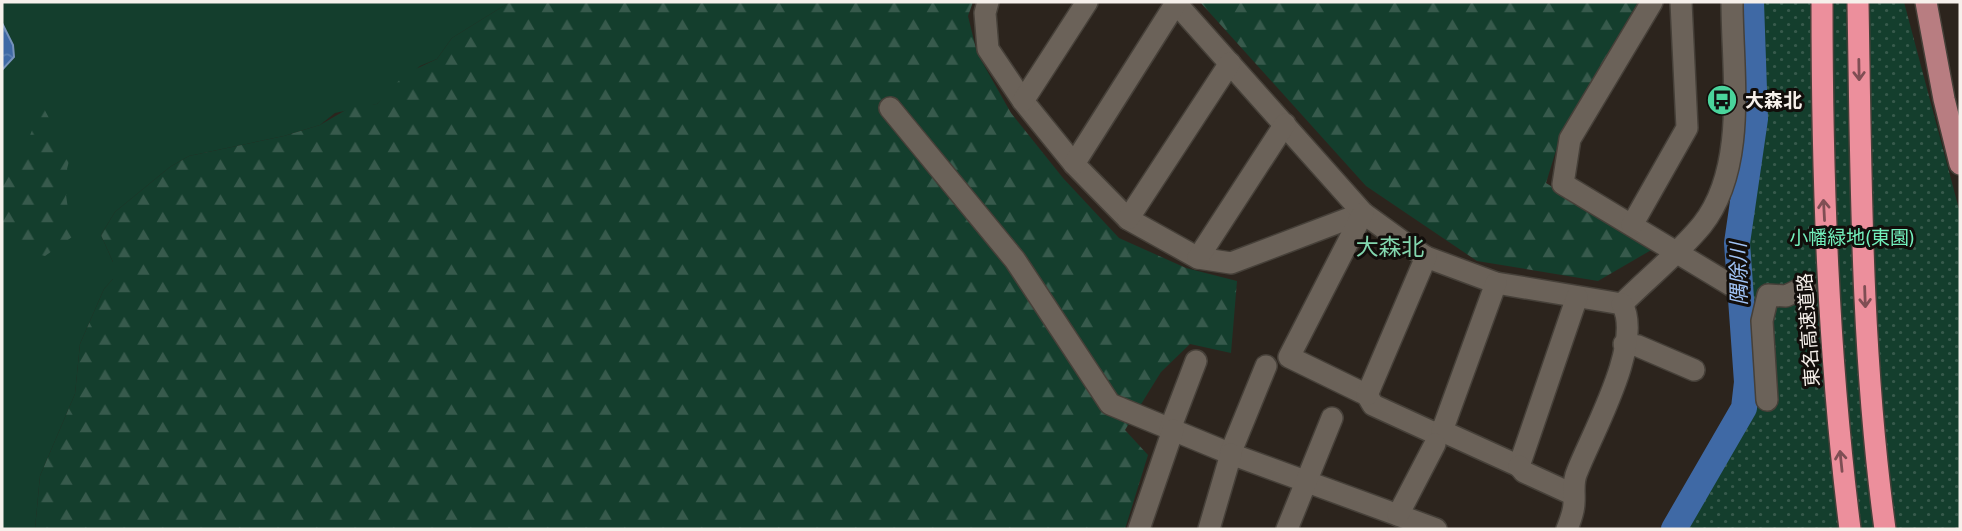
<svg xmlns="http://www.w3.org/2000/svg" width="1962" height="531" font-family="'Public Sans','Noto Sans JP',sans-serif">
<style>
.green{fill:#143e2d}
.forest{fill:url(#forest-firs)}
.park{fill:url(#park-dots)}
.water{fill:url(#water-ripples);stroke:#7692ba;stroke-width:2}
.lines{fill:none;stroke-linecap:round;stroke-linejoin:round}
.river{stroke:#3f69a5;stroke-width:26}
.minor-casing{stroke:#464039;stroke-width:24}
.major-casing{stroke:#464039;stroke-width:24}
.highway-casing{stroke:#464039;stroke-width:24}
.minor{stroke:#6b6259;stroke-width:21}
.major{stroke:#b87d81;stroke-width:21}
.highway{stroke:#ec8f9c;stroke-width:21}
.oneway{stroke:#7f4e54}
.labels{text-anchor:middle;stroke-width:6;stroke-linejoin:round;paint-order:stroke}
.poi-label{font-size:19px;font-weight:bold;fill:#f6f0eb;stroke:#120e0b;text-anchor:start}
.park-label{font-size:19px;fill:#73f1bd;stroke:#120e0b}
.street-label{font-size:19px;fill:#f6f0eb;stroke:#120e0b}
.water-label{font-size:21px;font-style:italic;fill:#a2c5f8;stroke:#120e0b}
.quarter-label{font-size:23px;fill:#82d6ae;stroke:#120e0b}
</style>
<defs>
<pattern id="forest-firs" width="22" height="20" patternUnits="userSpaceOnUse" patternTransform="scale(1.75)"><rect width="22" height="20" fill="#143e2d"/><path d="M5 1l3.5 6h-7zM16 11l3.5 6h-7z" fill="#375a4c"/></pattern>
<pattern id="park-dots" width="8" height="8" patternUnits="userSpaceOnUse" patternTransform="scale(1.75)"><rect width="8" height="8" fill="#143e2d"/><path d="M2 2h.1M6 6h.1" fill="none" stroke="#375a4c" stroke-width="1.8" stroke-linecap="round"/></pattern>
<pattern id="water-ripples" width="26" height="14" patternUnits="userSpaceOnUse" patternTransform="scale(1.75)"><rect width="26" height="14" fill="#3f69a5"/><path d="M2 4q2-2 4 0t4 0M15 11q2-2 4 0t4 0" fill="none" stroke="#5b7fb2"/></pattern>
</defs>
<rect width="100%" height="100%" fill="#2c241d"/>
<!-- green -->
<polygon class="green" points="2,2 510,2 452,38 437,59 420,66 377,104 335,113 320,125 284,136 189,156 170,167 115,212 101,235 113,262 113,279 104,289 80,344 75,394 40,476 35,529 2,529"/>
<!-- forest -->
<g class="forest">
<polygon points="510,2 973,2 968,16 977,53 1011,113 1063,178 1119,238 1186,268 1237,281 1231,353 1190,344 1161,372 1125,430 1148,455 1125,529 35,529 40,476 75,394 80,344 104,289 113,279 113,262 101,235 115,212 170,167 189,156 284,136 320,125 351,107 377,104 405,74 437,59 452,38"/>
<polygon points="1200,2 1638,2 1562,131 1546,183 1653,249 1598,281 1477,261 1366,186"/>
<polygon points="42,105 70,157 67,169 72,189 66,195 72,237 45,256 21,250 14,228 2,227 2,160 23,153"/>
</g>
<!-- park -->
<polygon class="park" points="1755,2 1904,2 1960,213 1960,529 1670,529 1752,388 1744,217 1758,123"/>
<!-- water -->
<polygon class="water" points="2,23 13,45 14,57 2,70"/>
<g class="lines">
<!-- river -->
<polyline class="river" points="1674,529 1744,408 1747,382 1737,243 1755,119 1751,2"/>
<!-- minor casing -->
<g class="minor-casing">
<g id="minor">
<polyline points="988,2 985,13 988,49 1023,101 1074,164 1128,219 1198,258 1231,263 1363,213"/>
<polyline points="1175,2 1363,213 1403,242 1426,257 1496,283 1622,304"/>
<polyline points="1652,2 1570,139 1563,184 1734,287"/>
<polyline points="1023,101 1087,2"/>
<polyline points="890,108 1015,260 1110,404 1231,454 1436,529"/>
<polyline points="1074,164 1176,3"/>
<polyline points="1363,213 1289,357 1367,395 1373,405 1432,432 1442,431"/>
<polyline points="1128,219 1230,63"/>
<polyline points="1632,225 1687,128 1681,2"/>
<polyline points="1198,258 1285,124"/>
<polyline points="1496,283 1442,431 1519,466 1577,297"/>
<path d="M1622,304C1648,278 1679,253 1702,225C1748,167 1732,71 1732,2"/>
<polyline points="1624,344 1638,346 1694,370"/>
<polyline points="1367,395 1426,257"/>
<polyline points="1767,400 1762,321 1768,295 1786,296 1805,287"/>
<polyline points="1170,429 1196,361"/>
<polyline points="1230,454 1266,366"/>
<polyline points="1519,466 1524,472 1572,494"/>
<polyline points="1398,515 1435,444"/>
<polyline points="1139,529 1173,430"/>
<polyline points="1209,529 1231,454"/>
<polyline points="1287,529 1332,418"/>
<path d="M1567,529C1570,521 1574,512 1574,503C1575,493 1572,483 1577,472C1592,433 1644,343 1622,304"/>
</g>
</g>
<!-- major casing -->
<g class="major-casing">
<polyline id="major" points="1926,2 1944,99 1960,164"/>
</g>
<!-- highway casing -->
<g class="highway-casing">
<g id="highway">
<path d="M1822,2C1822,179 1828,354 1850,529"/>
<path d="M1858,2C1861,178 1861,354 1885,529"/>
</g>
</g>
<!-- minor -->
<use href="#minor" class="minor"/>
<!-- major -->
<use href="#major" class="major"/>
<!-- highway -->
<use href="#highway" class="highway"/>
</g>
<!-- one-way arrows -->
<defs><path id="oneway-shaft" d="M-6 0H5M1.5-3L5.5 0L1.5 3" fill="none" stroke-width="1.6" stroke-linecap="round" stroke-linejoin="round" transform="scale(1.75)"/></defs>
<g class="oneway">
<use href="#oneway-shaft" transform="translate(1859 70) rotate(89)"/>
<use href="#oneway-shaft" transform="translate(1824 210) rotate(-93)"/>
<use href="#oneway-shaft" transform="translate(1865 297) rotate(88)"/>
<use href="#oneway-shaft" transform="translate(1841 461) rotate(-96)"/>
</g>
<!-- icons -->
<defs>
<g id="bus-disc" transform="scale(1.575)"><circle r="9.5" fill="#4ad49c" stroke="#120e0b"/><path d="M-5-6H5V4H4V6H2V4H-2V6H-4V4H-5ZM-3.5-4V0h7V-4ZM-3.5 1.2v1.5H-2V1.2ZM2 1.2v1.5H3.5V1.2Z" fill="#111"/></g>
</defs>
<g fill-rule="evenodd">
<use href="#bus-disc" x="1722" y="100"/>
</g>
<g class="labels">
<!-- poi labels -->
<g class="poi-label">
<text x="1745" y="107">大森北</text>
</g>
<!-- park labels -->
<g class="park-label">
<text x="1852" y="244">小幡緑地(東園)</text>
</g>
<!-- street labels -->
<g class="street-label">
<text transform="translate(1808 330) rotate(-94)" y="7">東名高速道路</text>
</g>
<!-- water labels -->
<g class="water-label">
<text transform="translate(1739 274) rotate(-91)" y="7">隅除川</text>
</g>
<!-- quarter labels -->
<g class="quarter-label">
<text x="1390" y="255">大森北</text>
</g>
</g>
<!-- border -->
<rect width="1962" height="531" fill="none" stroke="#f6f0eb" stroke-width="7"/>
</svg>
